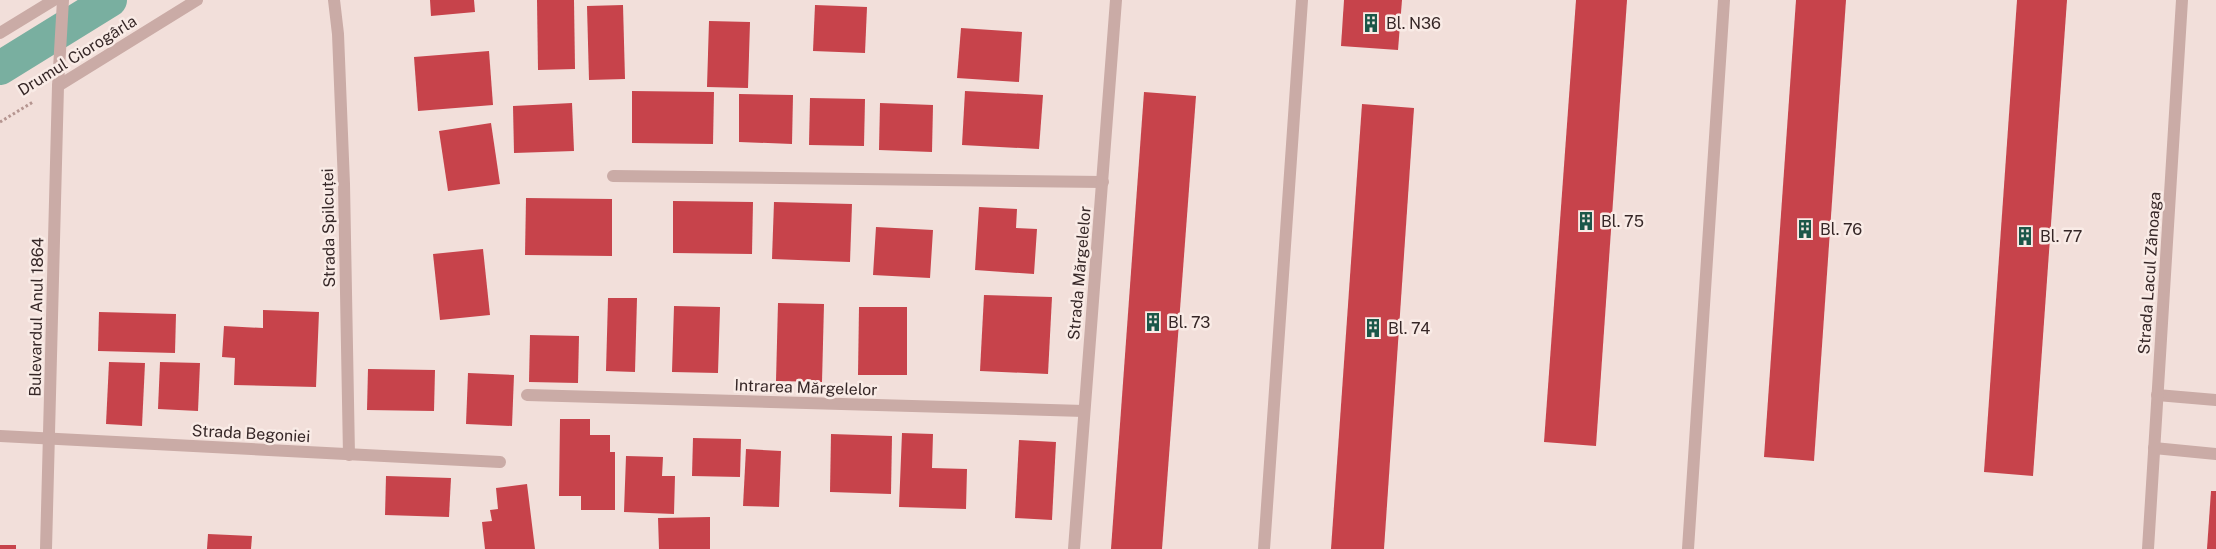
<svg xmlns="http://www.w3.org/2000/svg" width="2216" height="549" font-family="'Public Sans',sans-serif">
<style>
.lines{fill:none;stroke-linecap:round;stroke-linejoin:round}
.canal{stroke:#79afa0;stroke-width:34}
.building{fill:#c7434b}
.path{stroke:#b59590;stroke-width:3;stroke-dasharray:2.5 2.5;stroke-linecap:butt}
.service{stroke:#caaba6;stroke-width:12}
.minor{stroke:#caaba6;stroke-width:12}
.tertiary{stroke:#caaba6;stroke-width:12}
.labels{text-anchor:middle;stroke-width:5;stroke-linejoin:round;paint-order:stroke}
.poi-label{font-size:16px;fill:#362727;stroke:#f9ebe6;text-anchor:start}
.street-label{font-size:16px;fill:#362727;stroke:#f9ebe6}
</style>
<rect width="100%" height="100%" fill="#f2dfda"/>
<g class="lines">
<!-- canal -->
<polyline class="canal" points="0,68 110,0"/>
</g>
<!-- building -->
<g class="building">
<polygon points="430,0 474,0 475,12 431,16"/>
<polygon points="537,0 574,0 575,69 538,70"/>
<polygon points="1344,0 1402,0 1398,50 1341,46"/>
<polygon points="1576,0 1627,0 1596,446 1544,442"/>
<polygon points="1796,0 1846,0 1814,461 1764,457"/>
<polygon points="2017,0 2067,0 2033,476 1984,472"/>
<polygon points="623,5 625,79 589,80 587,6"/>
<polygon points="815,5 867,7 865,53 813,51"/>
<polygon points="709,21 750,22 748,88 707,87"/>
<polygon points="961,28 1022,32 1019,82 957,78"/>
<polygon points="489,51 493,105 418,111 414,57"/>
<polygon points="632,91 714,92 713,144 632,143"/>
<polygon points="965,91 1043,95 1039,149 962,145"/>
<polygon points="1144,92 1196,96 1162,549 1111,549"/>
<polygon points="739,94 793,95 792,144 739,142"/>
<polygon points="810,98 865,99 864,146 809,145"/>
<polygon points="572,103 574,151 514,153 513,106"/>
<polygon points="880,103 933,105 932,152 879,150"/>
<polygon points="1362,104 1414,108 1384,549 1331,549"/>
<polygon points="491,123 500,184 448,191 439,131"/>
<polygon points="526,198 612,199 612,256 525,255"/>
<polygon points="673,201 753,202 752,254 673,253"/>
<polygon points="774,202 852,204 850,262 772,259"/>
<polygon points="979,207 1017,209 1016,228 1037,229 1034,274 975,270"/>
<polygon points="876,227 933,230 930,278 873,275"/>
<polygon points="483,249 490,315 440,320 433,254"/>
<polygon points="984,295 1052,297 1048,374 980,371"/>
<polygon points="608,298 637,298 635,372 606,371"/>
<polygon points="778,303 824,304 822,382 776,381"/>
<polygon points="674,306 720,307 718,373 672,372"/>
<polygon points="859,307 907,307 907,375 858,375"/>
<polygon points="263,310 319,312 316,387 234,385 235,358 222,357 224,326 263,328"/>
<polygon points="99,312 176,314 175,353 98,351"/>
<polygon points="530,335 579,336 578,383 529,382"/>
<polygon points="109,362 145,363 142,426 106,424"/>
<polygon points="160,362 200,363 198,411 158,409"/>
<polygon points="368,369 435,370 434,411 367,410"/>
<polygon points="468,373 514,375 512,426 466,424"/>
<polygon points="560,419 590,419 590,435 610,435 610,452 615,452 615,510 581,510 581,496 559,496"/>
<polygon points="902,433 933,434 932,468 967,469 966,509 899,507"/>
<polygon points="831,434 892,436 891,494 830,492"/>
<polygon points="693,438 741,439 740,477 692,476"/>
<polygon points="1019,440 1056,442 1052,520 1015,518"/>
<polygon points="746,449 781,451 779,507 743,506"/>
<polygon points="626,456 663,457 662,476 675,476 674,514 624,512"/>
<polygon points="386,476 451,478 449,517 385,515"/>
<polygon points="527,484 535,549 485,549 482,522 492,521 490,510 498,509 496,488"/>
<polygon points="2211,491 2216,491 2216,549 2207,549"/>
<polygon points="710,517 710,549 659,549 658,518"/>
<polygon points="208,534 252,536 251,549 207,549"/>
<rect x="0" y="545" width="16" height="4"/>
</g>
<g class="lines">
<!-- path -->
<polyline class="path" points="0,122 33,102"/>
<!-- service -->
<g class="service">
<polyline points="613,176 1103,182"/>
<polyline points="2157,395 2216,400"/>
<polyline points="2154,448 2216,454"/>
</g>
<!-- minor -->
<g class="minor">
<polyline points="334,0 338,34 344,184 349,455"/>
<polyline points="58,86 197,0"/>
<polyline points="527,395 1084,411"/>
<polyline points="0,436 500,462"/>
<polyline points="1074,549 1116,0"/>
<polyline points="1264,549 1302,0"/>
<polyline points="1688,549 1724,0"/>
<polyline points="2148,549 2182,0"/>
</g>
<!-- tertiary -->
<g class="tertiary">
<polyline points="0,33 54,0"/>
<polyline points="46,549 58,86 63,0"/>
</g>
</g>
<!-- icons -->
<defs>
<g id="building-bare" transform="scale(1.5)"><path d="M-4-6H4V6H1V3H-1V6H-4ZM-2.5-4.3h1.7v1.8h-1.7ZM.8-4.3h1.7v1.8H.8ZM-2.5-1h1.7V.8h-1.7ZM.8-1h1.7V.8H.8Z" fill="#1c5749" stroke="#f9ebe6" stroke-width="2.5" paint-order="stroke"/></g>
</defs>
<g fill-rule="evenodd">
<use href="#building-bare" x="1371" y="23"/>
<use href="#building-bare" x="1586" y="221"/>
<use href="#building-bare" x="1805" y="229"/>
<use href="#building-bare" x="2025" y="236"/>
<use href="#building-bare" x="1153" y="322"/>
<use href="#building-bare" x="1373" y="328"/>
</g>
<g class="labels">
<!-- poi labels -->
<g class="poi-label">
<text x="1386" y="29">Bl. N36</text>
<text x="1601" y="227">Bl. 75</text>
<text x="1820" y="235">Bl. 76</text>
<text x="2040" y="242">Bl. 77</text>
<text x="1168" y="328">Bl. 73</text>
<text x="1388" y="334">Bl. 74</text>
</g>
<!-- street labels -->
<g class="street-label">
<text transform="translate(77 55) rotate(-32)" y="6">Drumul Ciorogârla</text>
<text transform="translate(328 228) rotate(-91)" y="6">Strada Spilcuței</text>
<text transform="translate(1079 273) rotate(-85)" y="6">Strada Mărgelelor</text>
<text transform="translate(2149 273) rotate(-86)" y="6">Strada Lacul Zănoaga</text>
<text transform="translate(36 317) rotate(-89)" y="6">Bulevardul Anul 1864</text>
<text transform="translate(806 387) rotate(2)" y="6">Intrarea Mărgelelor</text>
<text transform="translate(251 433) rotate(3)" y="6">Strada Begoniei</text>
</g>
</g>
</svg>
